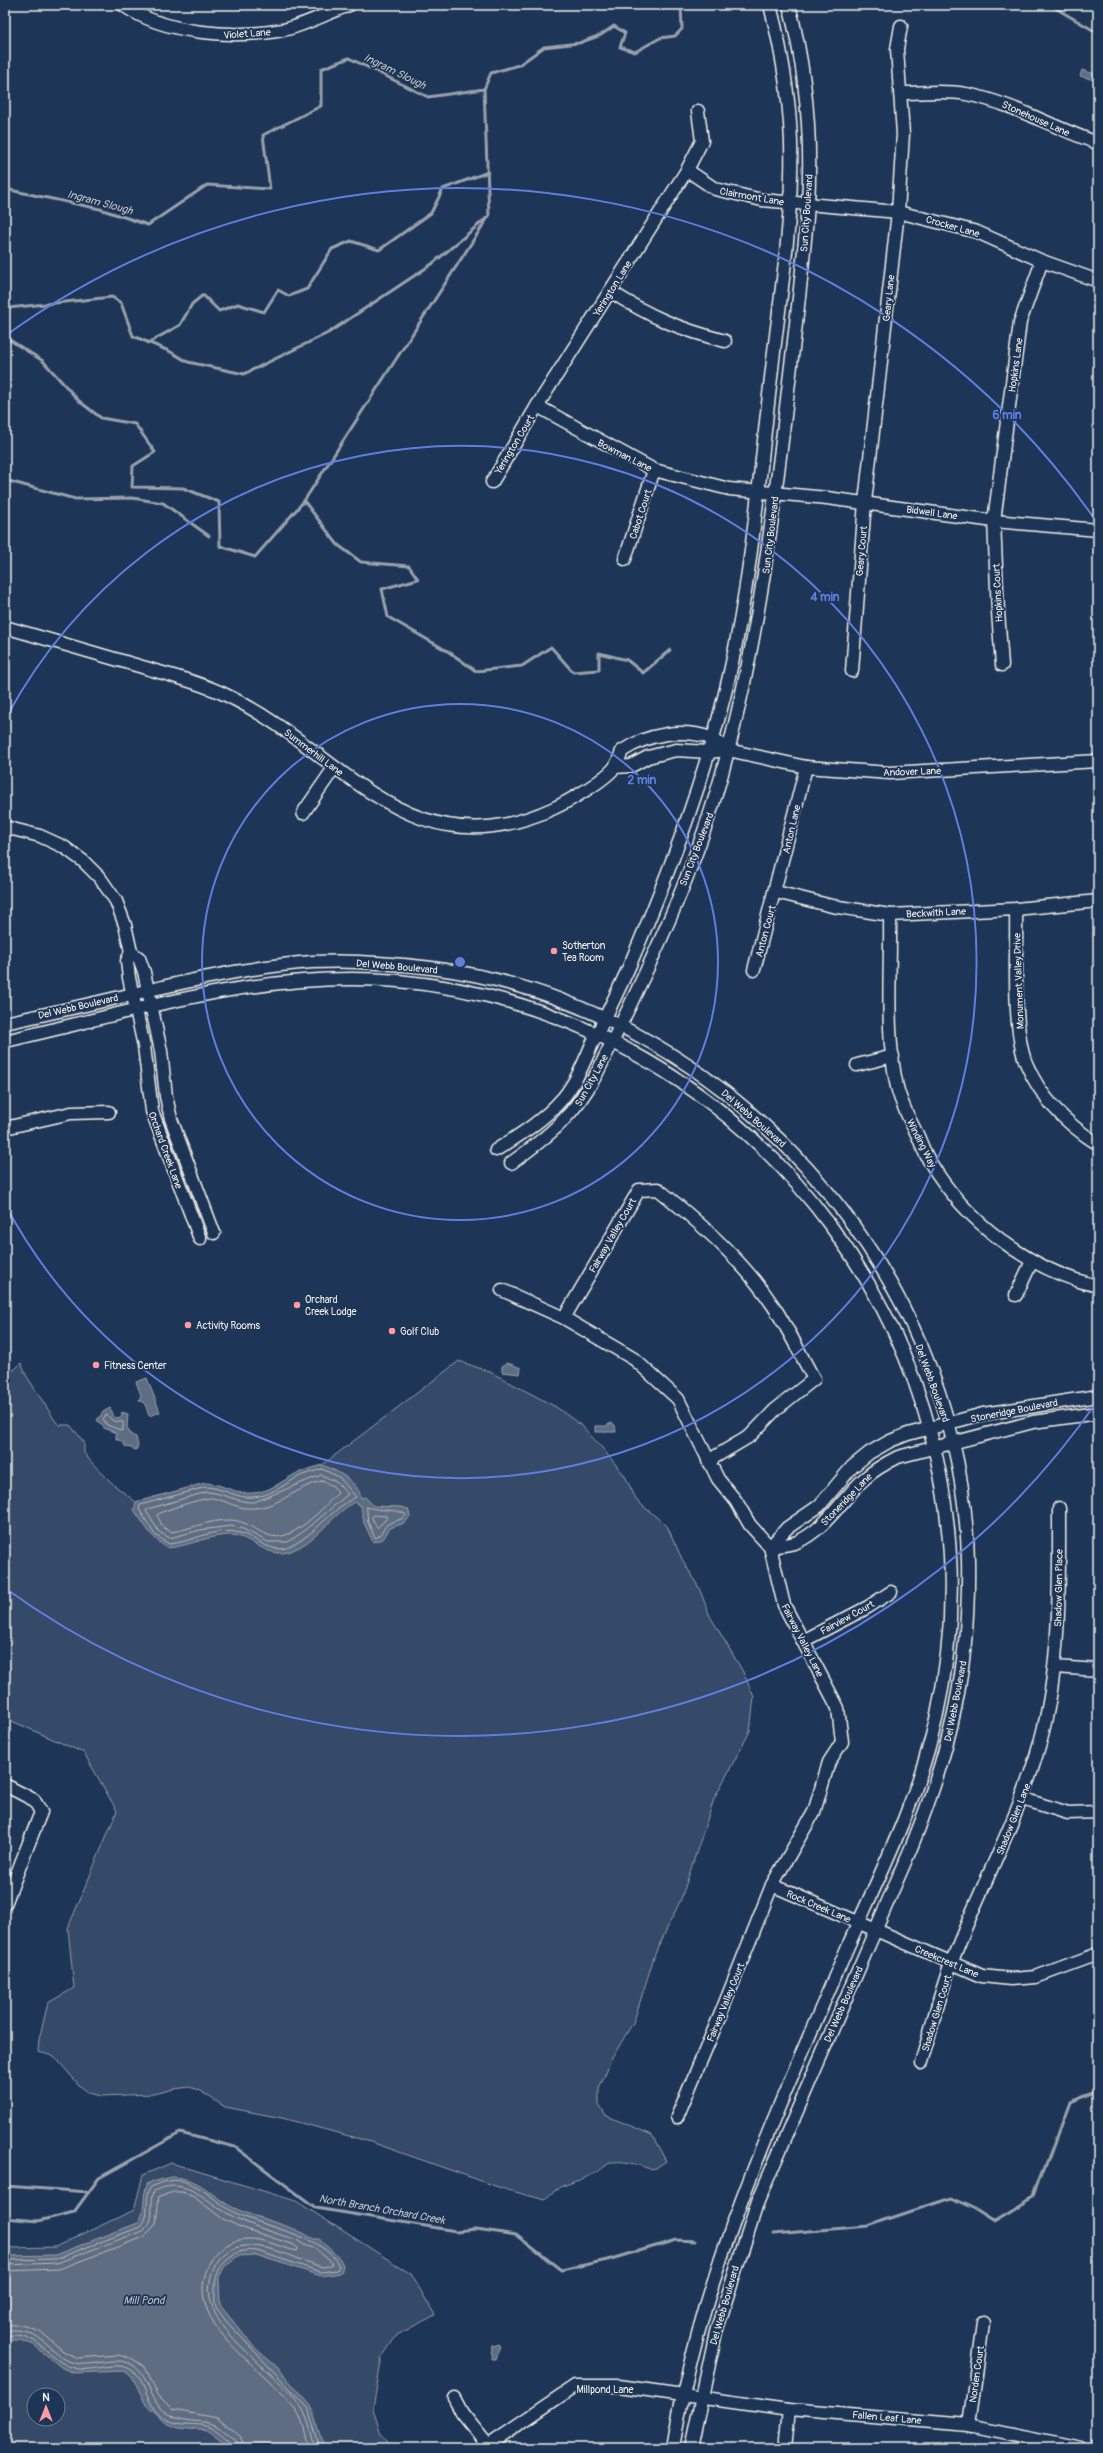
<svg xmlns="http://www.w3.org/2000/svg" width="1103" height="2453" font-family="Pangolin,sans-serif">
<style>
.green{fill:#354a67;stroke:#949ea8;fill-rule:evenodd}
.water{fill:#5e6d82;stroke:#9aa2ab}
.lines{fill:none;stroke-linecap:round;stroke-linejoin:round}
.shore{stroke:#b8bcbf;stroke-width:1}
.stream{stroke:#9aa2ab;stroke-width:3}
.minor-casing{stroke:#f4f1e8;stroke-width:15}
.minor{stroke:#1d3557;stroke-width:12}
.ring{fill:none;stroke:#5e7fdd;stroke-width:2}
.poi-dot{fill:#ff9aa2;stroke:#1d3557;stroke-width:1.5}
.labels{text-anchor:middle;stroke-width:3.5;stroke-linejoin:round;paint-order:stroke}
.street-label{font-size:10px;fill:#f4f1e8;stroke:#1d3557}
.poi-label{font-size:10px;fill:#f4f1e8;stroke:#1d3557;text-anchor:start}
.water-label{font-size:11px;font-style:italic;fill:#c0c3c4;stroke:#1d3557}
.centre{fill:#5e7fdd;stroke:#1d3557;stroke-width:2}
.ring-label{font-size:12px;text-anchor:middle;font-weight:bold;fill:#5e7fdd;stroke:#1d3557;stroke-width:3.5;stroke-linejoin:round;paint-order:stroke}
</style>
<rect width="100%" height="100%" fill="#1d3557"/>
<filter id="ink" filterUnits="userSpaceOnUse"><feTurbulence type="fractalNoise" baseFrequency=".025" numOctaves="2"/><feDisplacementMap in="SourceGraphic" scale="8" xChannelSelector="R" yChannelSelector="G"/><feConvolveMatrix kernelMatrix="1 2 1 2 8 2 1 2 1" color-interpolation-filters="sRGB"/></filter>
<g filter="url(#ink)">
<!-- green -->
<g class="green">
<path d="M459,1361L490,1372L556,1407L582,1426L603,1449L625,1476L637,1501L667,1526L682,1559L699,1588L710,1616L742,1670L754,1697L750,1731L714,1799L681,1899L655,1954L634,2021L612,2058L599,2088V2105L605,2115L652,2135L666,2161L653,2170C641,2166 626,2160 614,2162C604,2164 601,2170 593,2174C576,2183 557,2184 545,2200L501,2188L371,2142L282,2118L225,2107L200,2091L190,2087L174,2089L154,2094L100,2096L89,2093L79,2085L54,2056L38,2052L39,2039L48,2003L74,1988L68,1928L117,1811L84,1753L5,1718V1371L14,1370L21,1363L26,1375L56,1422L60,1425H70L84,1442V1453L92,1463L114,1485L136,1502L256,1508L322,1465Z"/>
<path d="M171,2163L296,2201L411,2274L435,2315L397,2335L382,2357L373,2408L380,2432L392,2448H5V2248L55,2247L134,2210L143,2175ZM34,2395H58V2419H34Z"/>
</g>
<!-- water -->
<g class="water">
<polygon points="1082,70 1098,75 1097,81 1080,76"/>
<polygon points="508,1363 521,1368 520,1374 502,1372 502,1366"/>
<polygon points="147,1378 160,1412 149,1416 145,1404 139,1400 141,1395 136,1382"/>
<polygon points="110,1408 115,1418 121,1417 122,1412 128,1414 127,1427 131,1435 136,1437 138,1446 136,1450 125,1446 123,1442 116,1439 116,1433 104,1428 97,1420 103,1412"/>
<polygon points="611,1423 615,1425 616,1432 595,1432 595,1426 606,1426"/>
<path d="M322,1465C336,1470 359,1482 361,1498L365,1497L374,1506L401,1507L408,1509L410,1516L405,1523L390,1528L383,1539L373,1542L364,1523L361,1506L354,1502C332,1515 316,1542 291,1551C267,1560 252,1536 231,1535C208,1535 190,1546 168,1548C150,1538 146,1526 134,1510L136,1502L205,1483C222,1483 236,1495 253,1493C269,1492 282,1481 295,1474C304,1470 313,1468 322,1465Z"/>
<path d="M172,2177C202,2178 210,2196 234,2208C255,2218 280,2222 301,2232C306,2234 309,2237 314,2239H319L340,2259L343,2265L341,2273L321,2276L256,2255L238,2256L225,2266L219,2277L220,2305L253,2346L278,2368L311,2406L325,2448H232L209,2431L179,2428L166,2423L145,2403L132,2376L124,2371L74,2373L62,2368L34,2345L20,2340H5V2256L55,2255L138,2223C147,2211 141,2196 148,2183Z"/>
<polygon points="499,2344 501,2346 496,2359 492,2359 493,2346"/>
</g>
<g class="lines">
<!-- shore -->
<g class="shore">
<polygon points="107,1415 113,1421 123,1422 123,1431 107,1425 103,1419"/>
<path d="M322,1469L339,1477L356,1497C332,1508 316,1534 291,1546C271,1556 257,1537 240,1533C215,1526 193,1542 169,1544L155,1535L139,1509L140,1505L206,1487C222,1487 236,1499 253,1497C269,1496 283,1486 296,1478C303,1474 313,1472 322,1469Z"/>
<path d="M322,1475L336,1482L348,1494L307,1529L288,1542H268L243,1529L231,1526L200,1530L170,1538L159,1532L146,1511L148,1509L206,1492C223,1492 237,1503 254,1502Z"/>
<path d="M322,1481L333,1486L338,1493C323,1508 290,1545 268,1535C255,1530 246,1521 231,1520C207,1520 192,1529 171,1532L163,1527L157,1515C160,1511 206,1497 212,1498C226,1500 238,1510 254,1508C279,1507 298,1486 322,1481Z"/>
<path d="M367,1507C376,1511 402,1509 406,1515C402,1521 394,1520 388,1524C382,1528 383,1536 375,1538L368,1522Z"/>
<polygon points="374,1515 386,1516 387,1518 377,1528 372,1518"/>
<path d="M5,2260L56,2259L140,2227C152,2216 143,2200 151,2187C160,2182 176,2178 186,2182C204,2188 215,2201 230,2210C258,2227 325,2234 339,2266L337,2270L321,2272L257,2251C231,2247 214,2266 215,2291C215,2296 214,2303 216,2307C218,2311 223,2316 225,2320L308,2408L320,2448"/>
<path d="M5,2265L57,2263L142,2231C157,2221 149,2205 154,2191C188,2174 208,2205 236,2218C255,2227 277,2234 297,2240L304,2245L316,2249L332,2263L331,2266L322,2267C291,2258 236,2225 215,2266C185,2324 279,2368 303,2410C309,2421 312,2436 315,2448"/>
<path d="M5,2271L59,2269L144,2237L156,2224L159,2196L174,2192H182L194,2197L223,2219L240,2227L294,2245L298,2248L297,2251C280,2248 264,2238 247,2239C232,2239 216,2250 210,2262C177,2326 270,2368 298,2413C304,2423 306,2437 309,2448"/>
<polyline points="5,2325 22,2325 40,2331 63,2351 77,2358 118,2355 131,2358 145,2367 158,2395 173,2410 217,2418 240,2436 245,2448"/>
<path d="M5,2331C40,2324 47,2353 71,2362C90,2369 110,2356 129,2363C152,2374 148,2405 172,2416C194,2426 206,2415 228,2434C234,2438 238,2441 239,2448"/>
<path d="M5,2336C39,2329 47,2361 74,2368C92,2374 120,2357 135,2373C149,2386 144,2407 168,2420C181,2427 196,2422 209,2427C216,2429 221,2434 227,2439C230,2442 233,2443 234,2448"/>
</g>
<!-- stream -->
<g class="stream">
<polyline points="1050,5 1098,33"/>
<polyline points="5,189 100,209 148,225 207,185 270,189 263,135 321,106 321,69 349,58 428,97 484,89 491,73 519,65 544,47 579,43 601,35 614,26 625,33 620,47 635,52 660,38 675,36 682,29 681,5"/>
<polyline points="5,326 8,308 112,297 121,303 133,336 169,351 188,362 244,374 328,333 432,264 489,216 484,89"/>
<polyline points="5,337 43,361 79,401 101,418 135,424 155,452 133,466 132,487 183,488 219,502 220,546 255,557 304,501 338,545 361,562 409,566 418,579 382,589 388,617 449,652 476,671 522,666 551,647 573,672 599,670 599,653 627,660 643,673 670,650"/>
<polyline points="148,343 180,325 192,304 203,295 219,311 238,304 264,312 278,290 289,296 307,289 332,249 351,241 379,250 431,213 443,189 488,172"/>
<polyline points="5,480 75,499 132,498 163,503 209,536"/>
<polyline points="304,501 487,219"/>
<polyline points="5,2186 89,2192"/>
<polyline points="5,2218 38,2221 74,2212 99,2178 180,2133 235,2147 316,2208 456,2231 476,2229 516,2235 561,2270 612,2259 676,2240 695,2241"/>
<polyline points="774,2234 867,2226 951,2198 975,2209 994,2221 1034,2197 1069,2102 1098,2091"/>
</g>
<!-- minor casing -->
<g class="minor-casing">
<g id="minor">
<path d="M123,5C164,34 234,39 283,30C306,25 327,13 349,5"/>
<path d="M901,93C922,93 946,90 966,94C1013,103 1053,128 1098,143"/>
<polyline points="687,170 715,189 762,200 898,212 977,232 1042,261 1098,281"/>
<path d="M610,291C650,317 679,329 725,341"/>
<polyline points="537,406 654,470 729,489 827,498 994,521 1098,530"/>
<polyline points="492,482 537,406 687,170 702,141 698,111"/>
<polyline points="625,559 654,470"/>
<path d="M5,627C50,640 94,653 139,666C168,675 200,682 228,696C342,751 408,874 552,809C568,802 605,780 615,767C618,762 620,756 622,751C648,734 681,728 711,738C717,740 723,746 728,750"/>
<polyline points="1002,665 998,612 994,521 1020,322 1042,261"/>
<polyline points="852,671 865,502 898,212 903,134 897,49 901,26"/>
<polyline points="615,767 631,766 648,757 676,750 708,752 728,750 806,767 890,773 1098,761"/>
<polyline points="303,813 334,768"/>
<polyline points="5,827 40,836 64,847 83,861 100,878 116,901 125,925 131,952 127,961 129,978 144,1046 152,1111 200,1239"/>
<polyline points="776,892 832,906 890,915 1016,909 1098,901"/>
<path d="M1016,909C1017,949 1012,1029 1026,1063C1041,1099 1066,1124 1098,1144"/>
<path d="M890,915C891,971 885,1032 897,1087C901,1103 909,1119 917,1134C921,1143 924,1153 930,1162C965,1221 1030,1271 1098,1286"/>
<polyline points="131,952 139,958 144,972 161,1051 166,1096 171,1119 214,1233"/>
<polyline points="754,970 806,767"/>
<path d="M5,1023C55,1012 104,1001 154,989C206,977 258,966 312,962C352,960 392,963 432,968C722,1005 962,1266 968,1560C970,1668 951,1749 911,1848L758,2201L716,2332L691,2448"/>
<path d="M5,1041C133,1012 265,969 398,981C761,1014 1016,1364 936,1719C918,1799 881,1872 848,1946C778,2110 701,2271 673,2448"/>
<polyline points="857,1065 893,1056"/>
<polyline points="5,1128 71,1113 109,1112"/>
<path d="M496,1150C520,1135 544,1120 563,1098C576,1082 584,1063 592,1044C605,1019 617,993 629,967C670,871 707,774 730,672C752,573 760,470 772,369C779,305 790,240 791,175C793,118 784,59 770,5"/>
<path d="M511,1163C549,1136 575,1115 597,1073C644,978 692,880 721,777C755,656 770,540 785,416C793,346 803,275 808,204C812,137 806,70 789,5"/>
<polyline points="502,1290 564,1318 634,1359 678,1399 718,1479 736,1501 750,1525 770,1547 784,1605 838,1708 842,1742 829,1762 814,1812 772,1885 721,2013 677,2117"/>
<polyline points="1016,1295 1032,1261"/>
<path d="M564,1318L639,1190L658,1189C701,1224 743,1260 774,1307C789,1330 801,1356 814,1379L775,1410L750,1436L708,1461"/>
<polyline points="770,1547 787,1528 819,1506 852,1467 869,1453 890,1441 908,1434 983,1414 1098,1396"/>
<path d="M770,1547C778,1546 789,1545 797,1542C827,1528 841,1500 864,1479C874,1470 886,1463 898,1457L1033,1422L1098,1413"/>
<polyline points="803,1641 868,1607 891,1592"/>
<polyline points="1055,1667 1098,1670"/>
<polyline points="5,1785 34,1800 41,1812 5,1904"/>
<polyline points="1023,1799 1068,1813 1098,1812"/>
<polyline points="772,1885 982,1976 1011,1979 1036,1977 1098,1954"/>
<path d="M921,2063C931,2030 939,1996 951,1964C980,1885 1023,1813 1043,1731C1061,1658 1059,1582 1059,1508"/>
<polyline points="454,2398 462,2413 490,2448"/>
<polyline points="969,2425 983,2323"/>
<polyline points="488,2445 575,2386 619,2386 789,2410 969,2425 1081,2448"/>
<polyline points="785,2448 789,2410"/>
<polyline points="1097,2448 1098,2446"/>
</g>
</g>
<!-- minor -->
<use href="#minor" class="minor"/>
</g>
</g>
<!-- distance rings -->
<g class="ring">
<circle cx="460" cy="962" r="258"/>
<path d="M7 716A516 516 0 1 1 7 1208"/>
<path d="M1098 1400A774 774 0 0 1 5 1588M5 336A774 774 0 0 1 1098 524"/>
</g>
<!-- markers -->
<g class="poi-dot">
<circle cx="554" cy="951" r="4"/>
<circle cx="297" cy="1305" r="4"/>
<circle cx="188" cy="1325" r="4"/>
<circle cx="392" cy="1331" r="4"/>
<circle cx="96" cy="1365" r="4"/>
</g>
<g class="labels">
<!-- street labels -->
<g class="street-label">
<text transform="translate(247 33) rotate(-4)" y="4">Violet Lane</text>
<text transform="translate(1036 118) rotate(24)" y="4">Stonehouse Lane</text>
<text transform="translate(752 196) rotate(10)" y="4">Clairmont Lane</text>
<text transform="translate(806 213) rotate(-86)" y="4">Sun City Boulevard</text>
<text transform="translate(953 226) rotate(16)" y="4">Crocker Lane</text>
<text transform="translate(612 288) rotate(-58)" y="4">Yerington Lane</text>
<text transform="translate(888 298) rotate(-84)" y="4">Geary Lane</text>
<text transform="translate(1015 365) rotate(-82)" y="4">Hopkins Lane</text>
<text transform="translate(514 444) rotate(-59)" y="4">Yerington Court</text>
<text transform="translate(625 455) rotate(27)" y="4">Bowman Lane</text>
<text transform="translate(932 512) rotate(8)" y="4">Bidwell Lane</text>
<text transform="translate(640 514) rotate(-72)" y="4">Cabot Court</text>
<text transform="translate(770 535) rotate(-83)" y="4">Sun City Boulevard</text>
<text transform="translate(861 551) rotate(-85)" y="4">Geary Court</text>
<text transform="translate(997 593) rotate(-93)" y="4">Hopkins Court</text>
<text transform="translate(314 752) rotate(37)" y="4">Summerhill Lane</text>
<text transform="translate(912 771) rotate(-2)" y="4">Andover Lane</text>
<text transform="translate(791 829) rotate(-77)" y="4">Anton Lane</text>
<text transform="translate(696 849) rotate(-69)" y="4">Sun City Boulevard</text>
<text transform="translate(936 912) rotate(-3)" y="4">Beckwith Lane</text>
<text transform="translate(765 931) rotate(-75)" y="4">Anton Court</text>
<text transform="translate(397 966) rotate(5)" y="4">Del Webb Boulevard</text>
<text transform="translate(1018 981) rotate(-92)" y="4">Monument Valley Drive</text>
<text transform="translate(78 1006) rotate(-13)" y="4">Del Webb Boulevard</text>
<text transform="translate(591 1080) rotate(-61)" y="4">Sun City Lane</text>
<text transform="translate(754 1118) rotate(41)" y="4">Del Webb Boulevard</text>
<text transform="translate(922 1143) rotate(63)" y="4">Winding Way</text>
<text transform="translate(166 1150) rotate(70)" y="4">Orchard Creek Lane</text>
<text transform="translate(612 1235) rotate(-60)" y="4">Fairway Valley Court</text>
<text transform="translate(933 1383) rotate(70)" y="4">Del Webb Boulevard</text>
<text transform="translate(1014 1410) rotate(-11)" y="4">Stoneridge Boulevard</text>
<text transform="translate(846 1499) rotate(-46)" y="4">Stoneridge Lane</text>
<text transform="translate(1058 1588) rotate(-89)" y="4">Shadow Glen Place</text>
<text transform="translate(847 1617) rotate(-29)" y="4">Fairview Court</text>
<text transform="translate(803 1640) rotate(63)" y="4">Fairway Valley Lane</text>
<text transform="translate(955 1701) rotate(-79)" y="4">Del Webb Boulevard</text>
<text transform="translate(1013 1819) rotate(-68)" y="4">Shadow Glen Lane</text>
<text transform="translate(819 1906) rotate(23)" y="4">Rock Creek Lane</text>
<text transform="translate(947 1961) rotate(23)" y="4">Creekcrest Lane</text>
<text transform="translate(725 2002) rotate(-68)" y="4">Fairway Valley Court</text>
<text transform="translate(843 2004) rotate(-66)" y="4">Del Webb Boulevard</text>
<text transform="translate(936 2013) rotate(-73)" y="4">Shadow Glen Court</text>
<text transform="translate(724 2305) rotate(-74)" y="4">Del Webb Boulevard</text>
<text transform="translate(976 2374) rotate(-82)" y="4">Norden Court</text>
<text x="605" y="2393">Millpond Lane</text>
<text transform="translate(887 2417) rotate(5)" y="4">Fallen Leaf Lane</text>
</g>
<!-- poi labels -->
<g class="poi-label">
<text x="562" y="949">Sotherton<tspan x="562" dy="12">Tea Room</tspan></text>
<text x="305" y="1303">Orchard<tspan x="305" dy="12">Creek Lodge</tspan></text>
<text x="196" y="1329">Activity Rooms</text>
<text x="400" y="1335">Golf Club</text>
<text x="104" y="1369">Fitness Center</text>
</g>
<!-- water labels -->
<g class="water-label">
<text transform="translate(395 71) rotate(26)" y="4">Ingram Slough</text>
<text transform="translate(100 202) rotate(15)" y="4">Ingram Slough</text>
<text transform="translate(382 2209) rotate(10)" y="4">North Branch Orchard Creek</text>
<text x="144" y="2304">Mill Pond</text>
</g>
</g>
<circle cx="460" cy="962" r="6" class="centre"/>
<g class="ring-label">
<text x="1007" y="419">6 min</text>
<text x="825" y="601">4 min</text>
<text x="642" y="784">2 min</text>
</g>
<!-- margin -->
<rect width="1103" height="2453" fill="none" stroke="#1d3557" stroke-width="20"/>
<rect x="10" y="10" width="1083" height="2433" fill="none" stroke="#f4f1e8" stroke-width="1.5" filter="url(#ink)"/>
<!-- north arrow -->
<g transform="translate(46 2407)"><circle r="19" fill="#1d3557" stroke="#738091"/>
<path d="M0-3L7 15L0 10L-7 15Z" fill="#ff9aa2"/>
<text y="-6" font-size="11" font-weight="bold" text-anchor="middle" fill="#f4f1e8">N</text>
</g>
</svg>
